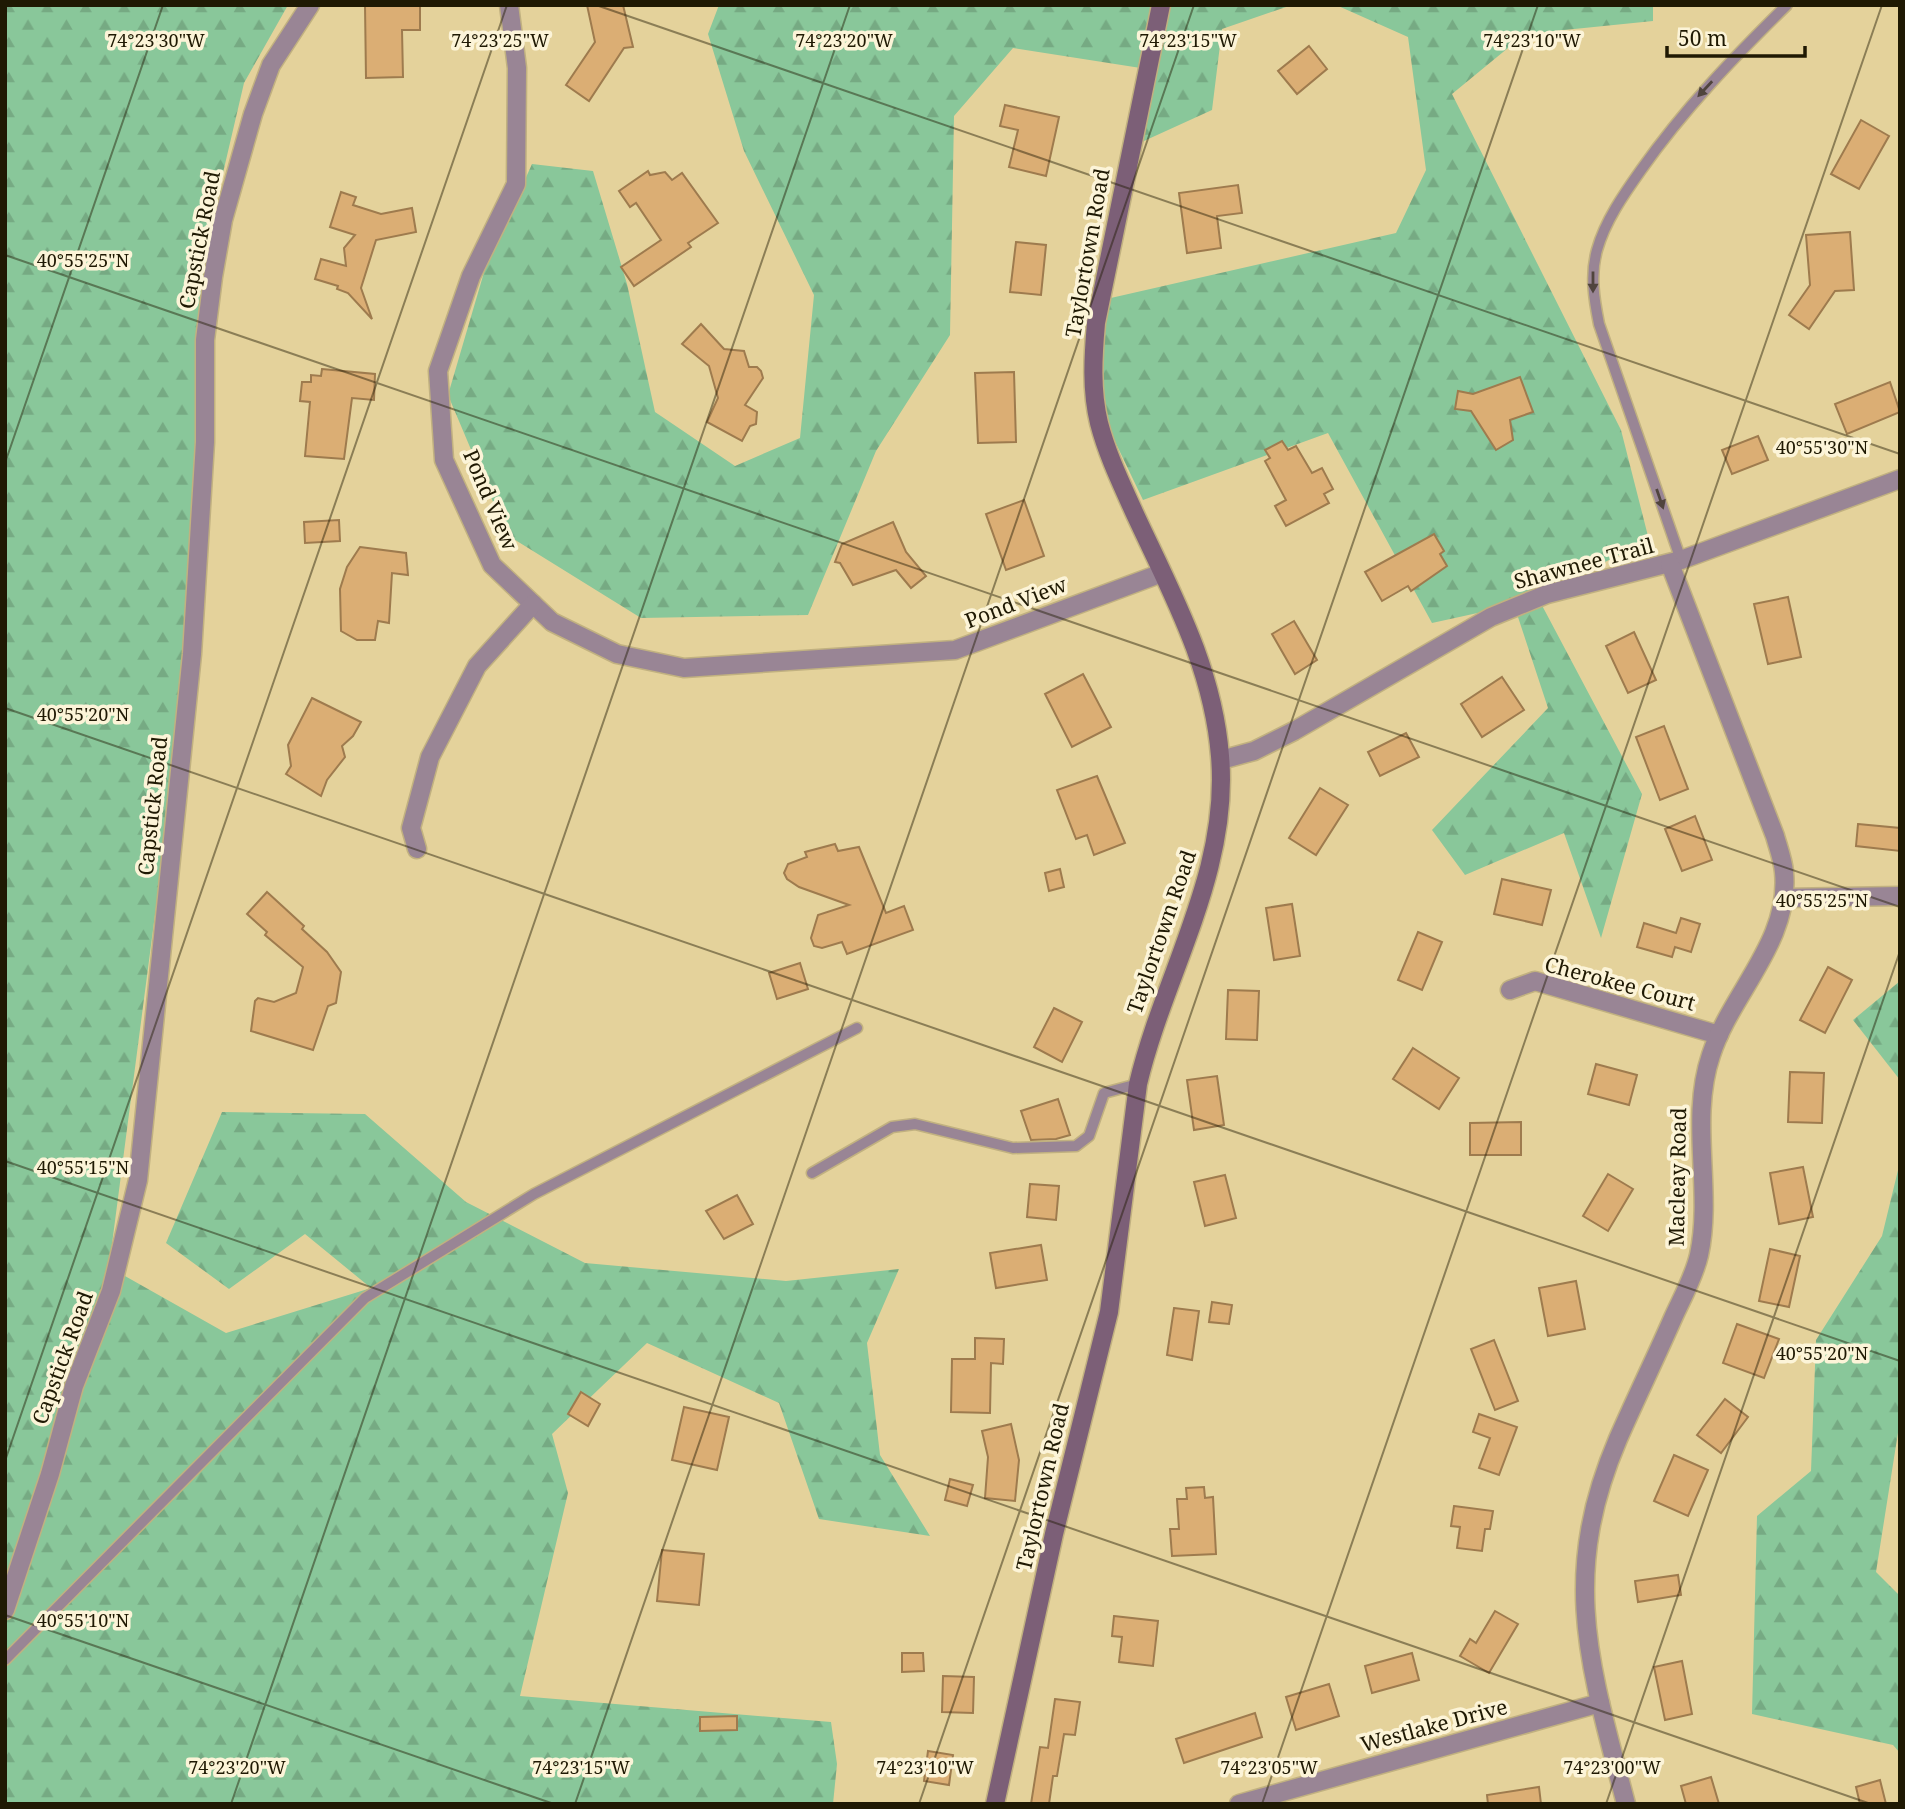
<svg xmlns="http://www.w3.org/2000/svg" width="1905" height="1809" font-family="'Noto Serif',serif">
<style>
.forest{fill:url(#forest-firs)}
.building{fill:#dbae74;stroke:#9e7b4e;stroke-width:2}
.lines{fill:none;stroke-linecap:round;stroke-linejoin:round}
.lane-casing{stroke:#c1b180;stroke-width:13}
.street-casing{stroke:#c1b180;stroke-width:21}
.secondary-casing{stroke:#c1b180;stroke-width:21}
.lane{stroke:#998595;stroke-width:10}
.street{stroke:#998595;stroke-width:18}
.secondary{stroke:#7c5f77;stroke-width:18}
.oneway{fill:#50443d}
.ticks{fill:none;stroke:#1f1903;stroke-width:2;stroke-opacity:0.45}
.labels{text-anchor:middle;stroke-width:7;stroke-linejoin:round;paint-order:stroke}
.street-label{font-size:21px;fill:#1f1903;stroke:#fcf4d8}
.ticks-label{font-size:18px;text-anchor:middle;fill:#1f1903;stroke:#fcf4d8;stroke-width:7;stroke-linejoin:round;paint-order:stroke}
</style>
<defs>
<pattern id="forest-firs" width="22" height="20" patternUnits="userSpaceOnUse" patternTransform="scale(1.75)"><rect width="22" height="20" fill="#89c79a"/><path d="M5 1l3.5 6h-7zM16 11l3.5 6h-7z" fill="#76aa83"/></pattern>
</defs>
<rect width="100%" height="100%" fill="#e4d29b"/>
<!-- forest -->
<g class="forest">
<polygon points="5,5 288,5 244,83 208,237 194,616 109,1267 226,1333 371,1288 305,1234 229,1289 166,1243 222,1112 365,1114 466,1202 585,1263 786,1281 899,1269 867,1343 880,1455 930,1536 819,1519 779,1403 647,1343 552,1434 568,1493 520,1696 831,1722 837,1764 833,1804 5,1804"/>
<polygon points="719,5 1292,5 1222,29 1212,110 1133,146 1147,69 1013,48 954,116 950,335 876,451 808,615 641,618 507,535 448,395 485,269 532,164 593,171 627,284 655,412 735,466 800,438 814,295 744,151 708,34"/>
<polygon points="1336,5 1653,5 1653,21 1525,34 1452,94 1621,430 1649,540 1537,596 1642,794 1601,938 1564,833 1465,875 1432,830 1548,708 1514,605 1432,623 1328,433 1143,500 1098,406 1102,300 1396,233 1426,170 1408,37"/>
<polygon points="1900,981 1900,1080 1853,1020"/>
<polygon points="1900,1162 1900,1420 1876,1572 1900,1596 1900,1753 1893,1745 1752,1714 1757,1516 1811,1471 1816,1340 1882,1236"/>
</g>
<!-- building -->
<g class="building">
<polygon points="365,5 420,5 420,30 402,30 403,77 366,78"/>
<polygon points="587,5 623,5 633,47 624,48 589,101 566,85 595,42"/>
<polygon points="1309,46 1327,69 1297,94 1278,71"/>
<polygon points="1005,105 1059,117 1046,176 1009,167 1018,130 1000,126"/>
<polygon points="1861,120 1889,136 1859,189 1831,174"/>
<polygon points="648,171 650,175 665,172 672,180 682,173 718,223 688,243 691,247 634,286 621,267 661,240 636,203 630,207 619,191"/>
<polygon points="1238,185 1242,213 1217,216 1221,248 1187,253 1179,193"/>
<polygon points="341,192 356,197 353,205 381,214 412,208 416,232 376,240 361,288 372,319 348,293 337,289 338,286 315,279 321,259 346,266 344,248 355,235 330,227"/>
<polygon points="1850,232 1854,290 1835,291 1809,329 1789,315 1810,285 1806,235"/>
<polygon points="1016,242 1046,245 1041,295 1010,292"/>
<polygon points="701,324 724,349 744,351 749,367 757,367 761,371 763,378 745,405 757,412 756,424 750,426 742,441 707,422 718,398 709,366 682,344"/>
<polygon points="322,369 375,374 374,400 352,398 344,459 305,456 310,402 300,401 302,382 311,382 311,375 321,376"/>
<polygon points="1014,372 1016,442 978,443 975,373"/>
<polygon points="1520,377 1533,412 1510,420 1513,440 1496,450 1471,411 1455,409 1458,391 1473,394"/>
<polygon points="1890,382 1900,412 1847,434 1835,404"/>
<polygon points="1758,436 1768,460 1732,474 1722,450"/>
<polygon points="1282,441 1288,450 1296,446 1312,473 1322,468 1333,489 1324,494 1329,503 1286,526 1275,506 1286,500 1265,461 1270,458 1265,450"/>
<polygon points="1024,500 1044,556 1006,570 986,514"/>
<polygon points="339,520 340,541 305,543 304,522"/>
<polygon points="893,522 906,552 926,576 911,588 896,570 853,585 840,563 835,562 842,544"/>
<polygon points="1434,534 1444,551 1440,554 1447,566 1411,591 1408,586 1382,601 1365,572"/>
<polygon points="360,547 406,553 408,575 392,573 389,623 378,621 375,640 357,640 341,631 340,589 347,567"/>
<polygon points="1788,597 1801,657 1768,664 1754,604"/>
<polygon points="1294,621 1317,660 1295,674 1272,634"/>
<polygon points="1634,632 1656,680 1628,693 1606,646"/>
<polygon points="1083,674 1111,727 1072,747 1045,694"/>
<polygon points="1502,677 1524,710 1482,737 1461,704"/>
<polygon points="312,698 361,722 353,736 342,746 345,757 327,780 321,796 286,774 291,766 288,745"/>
<polygon points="1664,726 1688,789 1660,800 1636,737"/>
<polygon points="1406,733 1419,757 1380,776 1368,752"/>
<polygon points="1097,776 1125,843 1094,855 1087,835 1076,839 1057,790"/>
<polygon points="1320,788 1348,805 1316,855 1289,838"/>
<polygon points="1695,816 1712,860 1682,871 1665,829"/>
<polygon points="1858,824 1900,828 1900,851 1856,846"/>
<polygon points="835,844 838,851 859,847 886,913 904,906 913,930 847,954 842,942 822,948 814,946 811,938 818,915 849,905 799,887 787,879 784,873 788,864 807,857 805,852"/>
<polygon points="1060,869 1064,887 1049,891 1045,873"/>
<polygon points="1502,879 1551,890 1542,925 1494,914"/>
<polygon points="267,892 304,926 302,929 327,952 341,972 336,1003 328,1006 313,1050 251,1031 255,1001 258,998 274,1002 296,993 303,967 265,935 267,932 247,914"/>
<polygon points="1292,904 1300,956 1274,960 1266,908"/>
<polygon points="1681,918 1700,924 1691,952 1675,947 1672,957 1637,947 1644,923 1676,933"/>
<polygon points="1418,932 1442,942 1422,990 1398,980"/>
<polygon points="800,963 808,989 777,999 769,973"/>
<polygon points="1828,967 1852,980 1825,1033 1800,1020"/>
<polygon points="1228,990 1259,991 1257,1040 1226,1039"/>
<polygon points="1054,1008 1082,1022 1062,1062 1034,1047"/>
<polygon points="1413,1048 1459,1078 1439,1109 1393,1079"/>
<polygon points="1596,1064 1637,1075 1629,1105 1588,1094"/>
<polygon points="1790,1072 1824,1073 1822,1123 1788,1122"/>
<polygon points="1217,1076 1224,1125 1194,1130 1187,1080"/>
<polygon points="1058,1099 1070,1135 1056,1139 1031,1140 1021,1111"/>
<polygon points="1521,1122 1521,1155 1470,1155 1470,1123"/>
<polygon points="1803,1167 1813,1217 1779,1224 1770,1173"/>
<polygon points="1608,1174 1633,1189 1608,1231 1583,1216"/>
<polygon points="1225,1175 1236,1218 1205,1226 1194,1182"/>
<polygon points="1030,1184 1059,1186 1056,1220 1027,1217"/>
<polygon points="737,1195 753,1224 724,1239 706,1211"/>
<polygon points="1041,1245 1047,1280 996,1288 990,1253"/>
<polygon points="1770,1249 1800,1256 1789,1307 1759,1301"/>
<polygon points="1576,1281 1585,1329 1548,1336 1539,1288"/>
<polygon points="1212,1302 1232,1305 1229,1324 1209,1322"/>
<polygon points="1174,1308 1199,1311 1192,1360 1167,1355"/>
<polygon points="1737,1324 1779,1339 1764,1378 1723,1363"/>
<polygon points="975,1338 1004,1339 1003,1364 991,1363 990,1413 951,1412 952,1359 975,1359"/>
<polygon points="1494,1340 1518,1401 1495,1410 1471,1349"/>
<polygon points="581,1392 600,1404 588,1426 568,1414"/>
<polygon points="1725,1399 1748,1417 1721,1453 1697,1435"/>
<polygon points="684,1407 729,1417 717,1470 672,1460"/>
<polygon points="1479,1414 1517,1427 1499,1475 1479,1468 1490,1438 1473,1432"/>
<polygon points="1011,1424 1019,1460 1015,1501 985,1498 988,1457 982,1431"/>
<polygon points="1674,1455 1708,1470 1688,1516 1654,1501"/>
<polygon points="950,1479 973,1485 967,1506 945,1500"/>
<polygon points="1204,1487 1205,1498 1213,1497 1216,1554 1172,1556 1170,1529 1179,1529 1177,1499 1187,1499 1186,1488"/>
<polygon points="1454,1506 1493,1511 1490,1529 1485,1529 1482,1551 1457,1548 1460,1527 1451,1526"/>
<polygon points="662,1550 704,1554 699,1605 657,1601"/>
<polygon points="1678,1575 1681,1595 1638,1602 1635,1581"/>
<polygon points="1495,1611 1518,1624 1489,1673 1460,1656 1470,1639 1476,1643"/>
<polygon points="1114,1616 1158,1621 1153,1666 1119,1662 1122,1637 1112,1636"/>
<polygon points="902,1653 923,1653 924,1671 902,1672"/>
<polygon points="1412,1653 1419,1680 1372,1693 1365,1666"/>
<polygon points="1682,1661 1692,1714 1665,1720 1654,1667"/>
<polygon points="943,1676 974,1677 973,1713 942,1712"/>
<polygon points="1329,1684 1339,1716 1296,1730 1286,1697"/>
<polygon points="1055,1699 1080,1702 1075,1735 1064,1734 1057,1776 1053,1776 1049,1804 1031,1804 1040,1747 1048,1748"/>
<polygon points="1255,1713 1262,1737 1184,1763 1176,1739"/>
<polygon points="737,1716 737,1730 700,1731 700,1717"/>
<polygon points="928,1751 953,1755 949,1785 924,1781"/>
<polygon points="1711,1777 1719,1804 1686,1804 1681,1786"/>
<polygon points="1880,1780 1886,1804 1860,1804 1856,1787"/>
<polygon points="1539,1787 1541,1804 1488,1804 1487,1795"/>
</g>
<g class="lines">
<!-- lane casing -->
<g class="lane-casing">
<g id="lane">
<path d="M1681,560L1599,324C1594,299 1590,275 1597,250C1605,221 1624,194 1641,170C1684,109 1734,57 1787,5"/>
<polyline points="812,1173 892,1127 915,1124 1013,1148 1076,1146 1089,1136 1104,1093 1138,1084"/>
<polyline points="5,1660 365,1298 534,1194 857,1028"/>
</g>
</g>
<!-- street casing -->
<g class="street-casing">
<g id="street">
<polyline points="509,5 517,68 516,184 471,276 438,371 444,460 492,565 552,622 617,654 684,668 955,650 1162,573"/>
<polyline points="1221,760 1254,751 1294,731 1491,617 1547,594 1681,560 1900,479"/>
<polyline points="417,849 411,828 430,757 477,666 533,604"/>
<polyline points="1784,898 1900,896"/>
<polyline points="1510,990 1535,981 1719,1035"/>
<polyline points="5,1610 50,1474 74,1386 111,1291 138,1180 192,654 205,442 205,340 213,277 223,220 253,114 271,65 310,5"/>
<polyline points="1239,1804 1600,1703"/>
<path d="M1626,1804C1590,1666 1559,1577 1618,1439C1636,1398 1655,1359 1673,1318C1682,1298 1694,1277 1699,1255C1713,1190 1689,1120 1711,1055C1731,993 1791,941 1784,872C1783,860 1778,847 1775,836L1670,564"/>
</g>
</g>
<!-- secondary casing -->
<g class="secondary-casing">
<path id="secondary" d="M995,1804L1054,1534L1109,1312L1138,1084C1164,974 1230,873 1220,756C1213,667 1171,592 1134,512C1121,483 1107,454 1099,423C1091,390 1093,357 1096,323L1161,5"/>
</g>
<!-- lane -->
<use href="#lane" class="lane"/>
<!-- street -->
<use href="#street" class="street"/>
<!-- secondary -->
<use href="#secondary" class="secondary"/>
</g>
<!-- one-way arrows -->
<defs><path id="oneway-solid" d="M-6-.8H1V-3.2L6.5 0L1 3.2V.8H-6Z" transform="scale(1.75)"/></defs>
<g class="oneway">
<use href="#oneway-solid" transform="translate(1705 89) rotate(133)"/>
<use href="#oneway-solid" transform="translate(1593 282) rotate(90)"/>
<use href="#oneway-solid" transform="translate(1660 499) rotate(71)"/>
</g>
<!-- ticks -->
<path class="ticks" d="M596,5L1900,454M5,255L1900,907M5,463L163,5M5,708L1900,1361M5,1161L1871,1804M5,1461L507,5M5,1615L554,1804M231,1804L850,5M575,1804L1194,5M919,1804L1538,5M1262,1804L1882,5M1606,1804L1900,951"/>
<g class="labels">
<!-- street labels -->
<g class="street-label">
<text transform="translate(200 240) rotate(-79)" y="7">Capstick Road</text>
<text transform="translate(1088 253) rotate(-80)" y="7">Taylortown Road</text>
<text transform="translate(490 500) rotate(67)" y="7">Pond View</text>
<text transform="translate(1584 564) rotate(-15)" y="7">Shawnee Trail</text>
<text transform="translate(1016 603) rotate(-21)" y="7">Pond View</text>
<text transform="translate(153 806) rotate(-84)" y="7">Capstick Road</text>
<text transform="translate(1162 932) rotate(-71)" y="7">Taylortown Road</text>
<text transform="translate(1620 984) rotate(15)" y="7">Cherokee Court</text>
<text transform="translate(1678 1177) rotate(-89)" y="7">Macleay Road</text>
<text transform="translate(63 1358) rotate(-70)" y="7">Capstick Road</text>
<text transform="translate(1043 1487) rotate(-77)" y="7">Taylortown Road</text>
<text transform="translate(1434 1726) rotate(-15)" y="7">Westlake Drive</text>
</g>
</g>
<g class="ticks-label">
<text x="844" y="47">74°23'20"W</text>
<text x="1532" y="47">74°23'10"W</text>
<text x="156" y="47">74°23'30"W</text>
<text x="500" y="47">74°23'25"W</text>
<text x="1188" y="47">74°23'15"W</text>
<text x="83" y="267">40°55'25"N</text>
<text x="1822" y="454">40°55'30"N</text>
<text x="83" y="721">40°55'20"N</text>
<text x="1822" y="907">40°55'25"N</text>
<text x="83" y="1174">40°55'15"N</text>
<text x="1822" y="1360">40°55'20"N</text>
<text x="83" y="1627">40°55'10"N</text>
<text x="237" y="1774">74°23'20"W</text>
<text x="581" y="1774">74°23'15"W</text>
<text x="925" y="1774">74°23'10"W</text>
<text x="1269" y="1774">74°23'05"W</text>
<text x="1612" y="1774">74°23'00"W</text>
</g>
<!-- border -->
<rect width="1905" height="1809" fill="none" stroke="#1f1903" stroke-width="14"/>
<!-- scale -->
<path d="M1667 46v10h138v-10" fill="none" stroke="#1f1903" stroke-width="3.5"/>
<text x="1678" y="46" font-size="21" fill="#1f1903" stroke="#fcf4d8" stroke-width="5" paint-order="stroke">50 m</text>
</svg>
